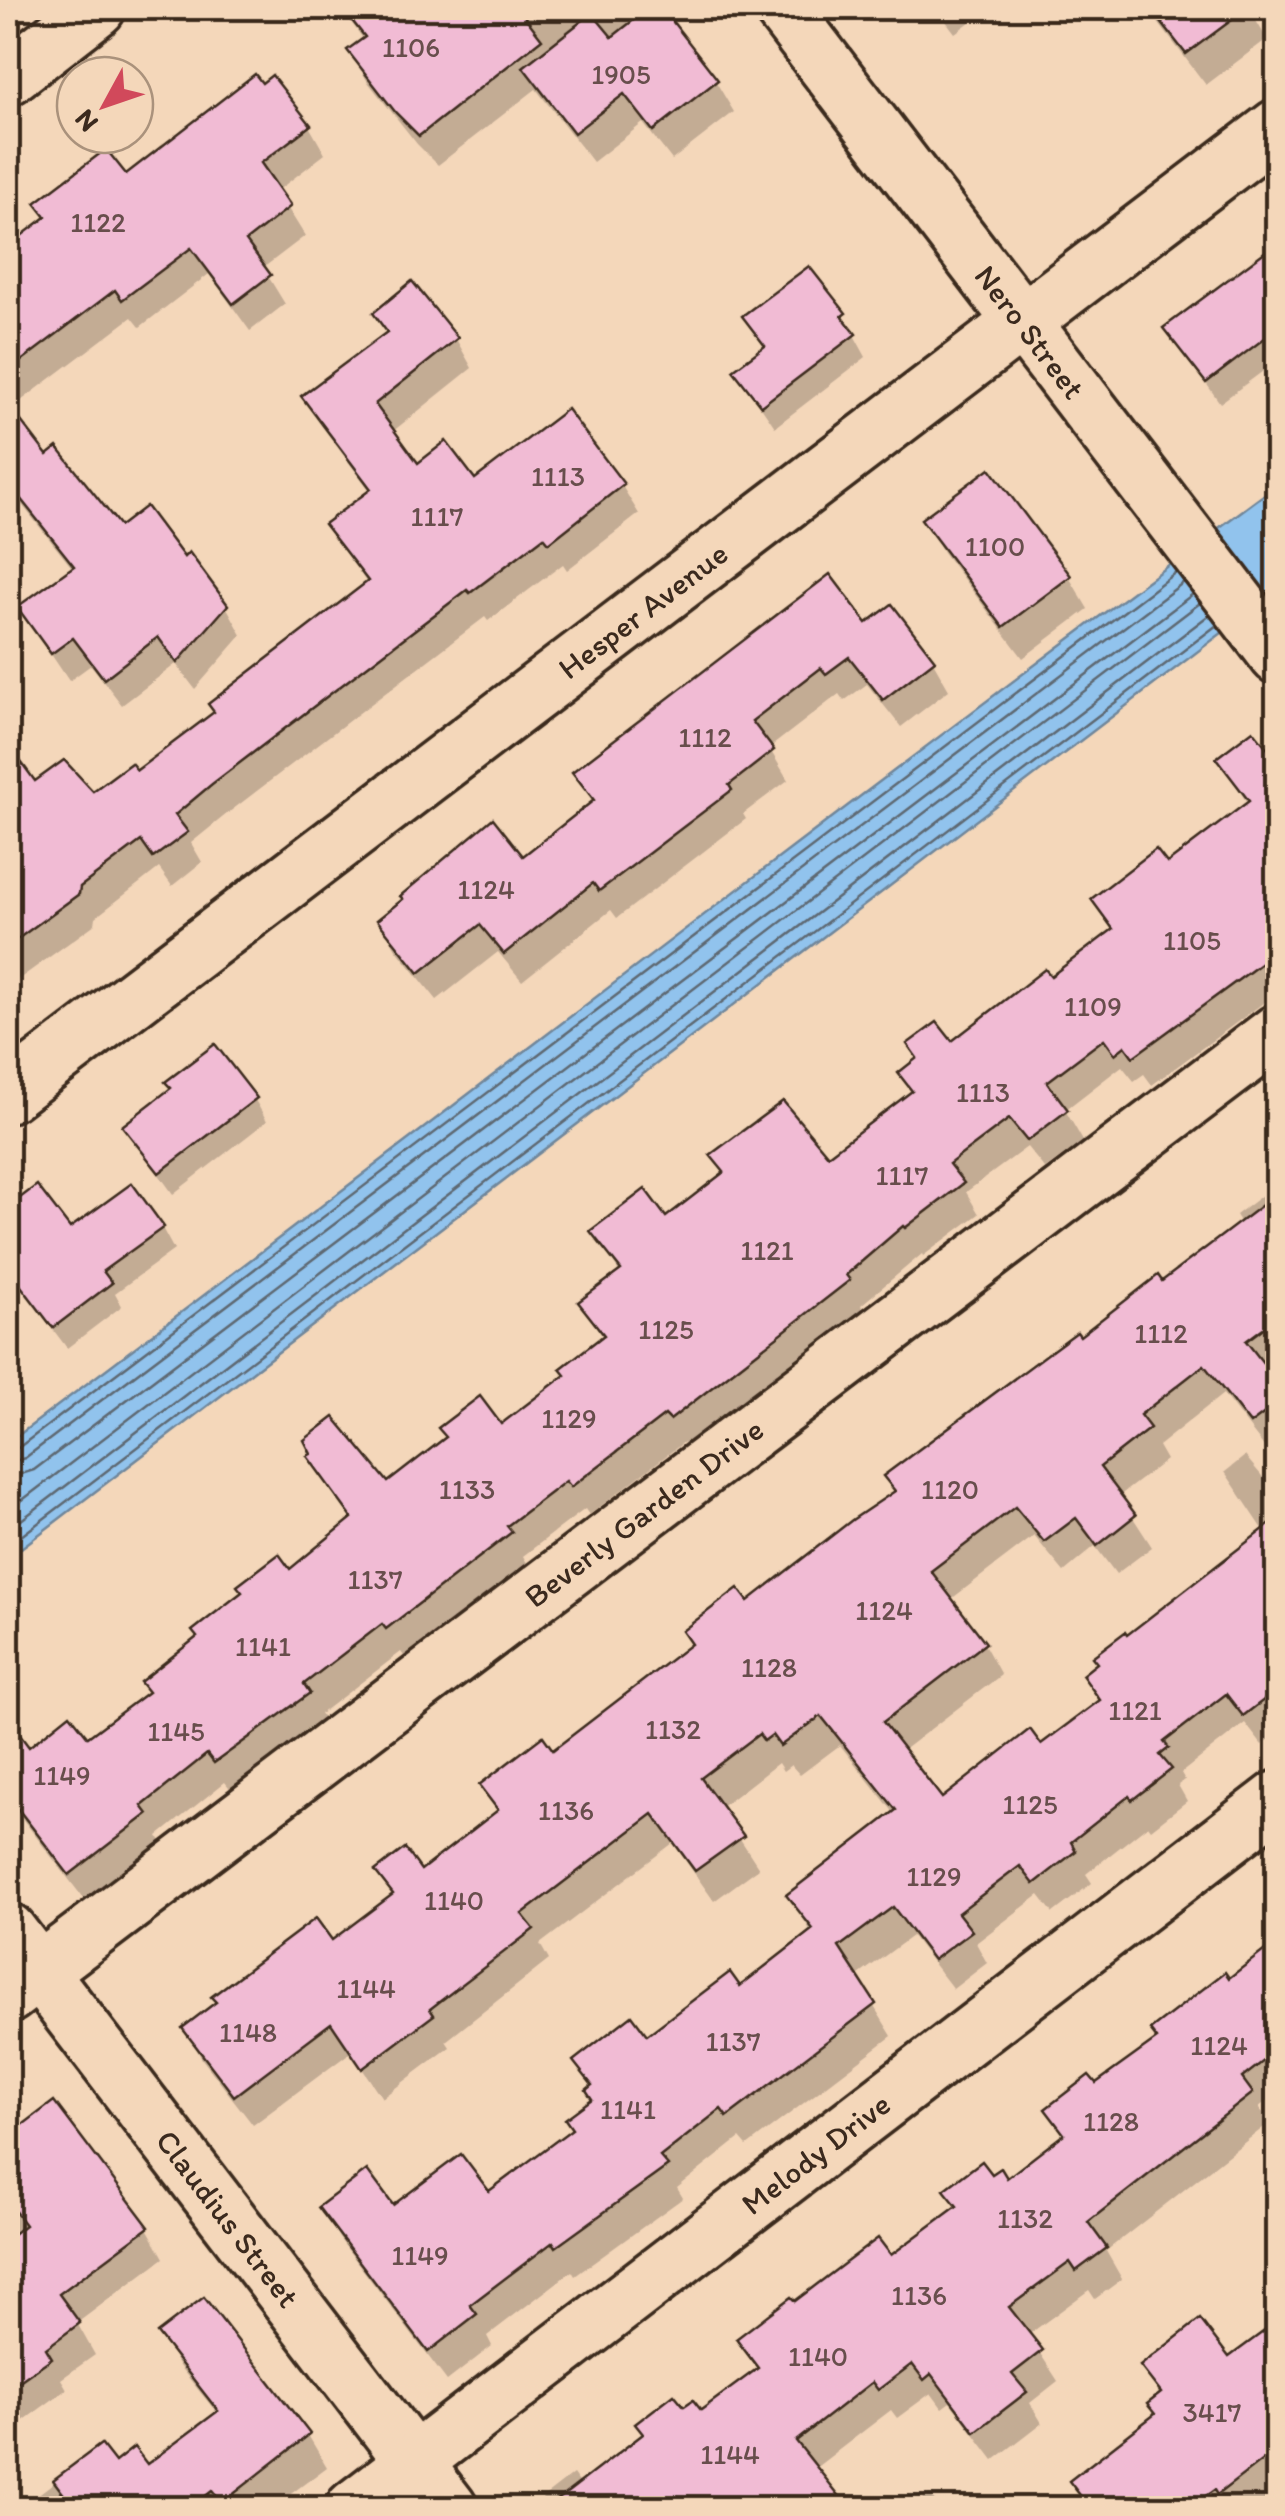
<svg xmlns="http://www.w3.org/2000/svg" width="1285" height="2516" font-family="Itim,sans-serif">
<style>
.water{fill:#91c3ed;stroke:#6f869a;stroke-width:2.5}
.shadow{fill:#0003}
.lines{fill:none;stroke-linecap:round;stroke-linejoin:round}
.shore{stroke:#5d6771;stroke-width:2.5}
.building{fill:#f1bbd4;stroke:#3b2a1e;stroke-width:2.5}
.minor-casing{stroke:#3b2a1e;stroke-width:62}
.minor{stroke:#f4d7ba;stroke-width:55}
.labels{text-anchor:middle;stroke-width:9;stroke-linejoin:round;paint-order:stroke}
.number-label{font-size:28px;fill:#684e4c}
.street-label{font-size:32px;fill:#3b2a1e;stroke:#f4d7ba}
</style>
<rect width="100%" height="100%" fill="#f4d7ba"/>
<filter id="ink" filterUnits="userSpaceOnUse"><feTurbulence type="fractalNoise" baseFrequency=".01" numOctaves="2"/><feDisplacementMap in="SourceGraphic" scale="20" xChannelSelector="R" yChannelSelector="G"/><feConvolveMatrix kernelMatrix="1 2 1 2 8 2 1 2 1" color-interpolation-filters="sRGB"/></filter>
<g filter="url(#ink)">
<!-- water -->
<path class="water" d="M1277,485V591L8,1558V1443C432,1125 850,799 1277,485Z"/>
<!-- shadow -->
<g class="shadow">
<polygon points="341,8 659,8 716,82 734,112 672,160 643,123 593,162 536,89 438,165 417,144 368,82 350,51 364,40"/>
<polygon points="936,8 989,8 955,33"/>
<polygon points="1147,8 1251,8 1249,9 1267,39 1206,85"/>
<polygon points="309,126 325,154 277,191 305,236 263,268 285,304 250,331 209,274 140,327 132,317 9,410 46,459 120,529 183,560 226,606 242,635 195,689 176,664 122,705 91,665 69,681 20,608 74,570 8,487 8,249 47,219 38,204"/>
<polygon points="1278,243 1278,360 1220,403 1167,328"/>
<polygon points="376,314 456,339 472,368 392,432 417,466 475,483 566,412 622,486 639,514 567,570 563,564 488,621 485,617 228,813 191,843 202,862 172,886 159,868 96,917 95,924 8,987 8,748 34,785 93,794 136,774 216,714 368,585 328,525 371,492 321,425 304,396 388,335"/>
<polygon points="843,315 866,357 775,427 736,370 765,348 746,317"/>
<polygon points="925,520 1069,577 1088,609 1023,658 943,552"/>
<polygon points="892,608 933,662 949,690 901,727 867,684 844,701 839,694 769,748 788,780 743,814 746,819 617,918 611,910 522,981 498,952 437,1000 396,949 380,921 522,860 594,804 575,772 867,627"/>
<polygon points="1219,759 1278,766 1278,992 1152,1085 1144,1074 1134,1081 1122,1066 1065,1110 1083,1141 1045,1169 1027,1147 966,1192 979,1214 923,1256 922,1254 861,1305 864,1311 688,1448 684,1442 589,1515 585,1509 523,1556 527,1563 404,1656 401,1652 320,1714 325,1723 232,1791 225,1782 158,1836 163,1845 87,1903 8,1800 8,1723 28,1750 88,1741 150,1694 353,1521 310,1457 387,1485 501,1428 567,1377 604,1339 582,1303 620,1273 593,1231 666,1220 724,1175 713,1155 828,1159 913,1094 902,1074 1051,980 1113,932 1094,900 1167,867 1248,804"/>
<polygon points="255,1100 267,1121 173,1194 125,1127"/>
<polygon points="1278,1183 1278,1361 1265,1370 1278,1386 1278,1447 1269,1453 1223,1394 1158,1446 1166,1460 1119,1496 1152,1547 1116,1574 1095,1546 1064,1572 1034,1536 950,1600 984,1644 1001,1675 902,1751 942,1801 1041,1747 1100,1703 1085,1676 1126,1639 1265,1532 1225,1472 1245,1456 1278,1495 1278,1733 1262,1745 1245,1723 1181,1773 1185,1780 1178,1785 1187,1801 1151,1829 1148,1825 1086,1874 1092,1883 1053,1913 1039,1895 976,1943 987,1963 953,1989 912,1936 856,1977 892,2036 747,2146 740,2138 677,2188 683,2198 575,2276 572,2271 487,2336 492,2346 447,2381 339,2238 322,2207 393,2208 488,2195 574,2130 594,2100 592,2088 577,2062 646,2038 740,1989 812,1933 789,1896 895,1814 840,1745 800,1775 791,1765 783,1771 778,1763 720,1808 759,1868 714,1901 673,1843 540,1944 549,1960 446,2041 450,2047 382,2098 351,2052 253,2125 202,2059 185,2028 331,1943 393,1897 378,1871 420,1873 498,1813 482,1785 553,1753 896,1494 886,1476 1162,1285 1241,1223 1236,1215"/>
<polygon points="36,1188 69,1231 162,1228 174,1250 115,1293 122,1306 67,1348 8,1270 8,1211"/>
<polygon points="1278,1943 1278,2093 1259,2107 1268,2124 1106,2251 1122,2279 1095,2299 1089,2290 1028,2335 1058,2381 1030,2403 1042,2423 994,2460 950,2402 942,2408 931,2393 897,2418 891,2410 814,2469 846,2508 548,2508 542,2498 573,2474 581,2485 683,2410 701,2413 758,2371 739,2339 794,2305 891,2259 958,2208 948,2190 992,2178 1007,2181 1064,2137 1048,2110 1095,2087 1159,2041"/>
<polygon points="53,2105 147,2228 164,2258 77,2323 95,2355 61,2379 67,2389 8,2432 8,2139"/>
<polygon points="1278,2324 1278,2491 1254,2508 1072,2508 1083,2500 1072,2481 1157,2416 1160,2396 1143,2366 1228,2361"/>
<polygon points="161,2334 308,2435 327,2467 272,2508 20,2508 101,2447 114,2465 147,2468 218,2414 179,2366"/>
<polygon points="930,2494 940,2508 911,2508"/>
</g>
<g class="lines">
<!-- shore -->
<g class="shore">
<polyline points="8,1450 18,1448 1176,572"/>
<polyline points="8,1463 25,1458 1184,582"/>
<polyline points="8,1478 34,1470 1193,594"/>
<polyline points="8,1511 1200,603"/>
<polyline points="8,1530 1209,615"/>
<polyline points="8,1546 1217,625"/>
</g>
</g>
<!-- building -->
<g class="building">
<polygon points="342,8 518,8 542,39 419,136 396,113 347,50 365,37"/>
<polygon points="649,8 662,8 718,80 653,131 624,94 574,133 523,67 592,13 612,37"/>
<polygon points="1150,8 1248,8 1186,54"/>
<polygon points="255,74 262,83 272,75 311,125 261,163 291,206 246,241 271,275 233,304 191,248 122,300 115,290 8,371 8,246 46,217 35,203 106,149 126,174"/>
<polygon points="1278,242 1278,328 1206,383 1163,328"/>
<polygon points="809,266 846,313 842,316 856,334 761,406 733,370 765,346 742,316"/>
<polygon points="412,281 458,338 375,404 418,463 446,441 475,479 567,409 624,484 549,543 544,537 470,593 467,590 212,784 175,815 188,832 153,858 141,841 80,887 79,894 8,946 8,744 35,781 64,760 93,791 131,763 137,770 214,712 208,704 368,581 324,524 371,489 301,396 387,332 373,313"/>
<polygon points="8,404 47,455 57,447 120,526 146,506 184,557 189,552 228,605 177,663 158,637 104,679 73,638 51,654 17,607 74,566 8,483"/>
<polygon points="990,468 1071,576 1003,627 921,519"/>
<polygon points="830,574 867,623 892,604 935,660 883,700 849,657 826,674 821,668 752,721 774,750 729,785 732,790 599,891 593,883 504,954 480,925 419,973 377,920 403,899 400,896 493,818 523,856 594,800 572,772"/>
<polygon points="1253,730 1278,762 1278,951 1133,1057 1125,1046 1115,1054 1104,1039 1047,1082 1068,1110 1027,1141 1009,1119 949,1164 964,1183 905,1228 903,1226 846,1275 850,1280 670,1420 665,1415 571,1487 566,1481 507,1526 512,1532 386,1629 382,1624 304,1684 310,1693 214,1763 207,1754 142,1806 148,1814 69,1875 8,1796 8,1719 29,1747 70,1714 88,1737 148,1692 140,1682 197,1637 192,1631 242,1592 237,1586 279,1554 290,1569 352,1518 307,1456 311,1454 304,1440 334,1417 388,1482 446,1437 438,1428 480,1396 501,1424 565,1375 560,1369 604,1335 578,1302 621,1270 590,1231 645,1189 666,1217 724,1172 710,1155 783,1101 828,1155 912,1091 898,1073 917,1058 907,1044 937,1022 952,1041 1045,969 1051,976 1113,929 1091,899 1156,849 1167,863 1249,801 1216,758"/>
<polygon points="215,1044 257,1098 159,1173 122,1126 171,1088 165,1082"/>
<polygon points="132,1183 164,1227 103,1271 112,1283 53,1328 8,1269 8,1207 37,1185 70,1228"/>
<polygon points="1278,1193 1278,1317 1246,1341 1278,1382 1278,1403 1250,1424 1204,1365 1140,1415 1150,1428 1100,1467 1136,1515 1097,1546 1076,1518 1044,1542 1015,1507 931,1571 986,1643 883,1722 942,1798 1030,1729 1041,1744 1100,1700 1082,1675 1097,1663 1092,1657 1125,1632 1127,1635 1278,1518 1278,1689 1243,1716 1226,1694 1164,1742 1169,1748 1160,1755 1172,1769 1132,1800 1129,1796 1071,1842 1076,1851 1034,1884 1020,1866 958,1913 972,1931 933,1960 893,1907 839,1947 876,2004 727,2117 721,2109 660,2157 668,2166 556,2247 553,2242 470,2305 477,2314 428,2352 318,2207 367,2170 393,2205 461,2154 489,2191 572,2129 565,2119 592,2099 586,2090 592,2085 573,2061 632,2015 647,2035 730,1972 740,1986 813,1929 786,1895 896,1810 821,1716 780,1746 772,1735 764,1741 759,1734 701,1778 744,1836 695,1871 653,1814 522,1914 534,1929 430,2009 434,2015 362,2069 331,2023 234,2096 182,2028 216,2002 211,1997 316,1918 332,1940 393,1894 375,1871 405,1848 421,1870 498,1810 479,1785 543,1736 553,1750 691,1644 682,1631 738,1588 748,1601 852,1520 895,1491 883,1476 1077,1332 1080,1336 1158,1275 1162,1281"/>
<polygon points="1278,1940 1278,2050 1242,2078 1253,2093 1088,2222 1107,2248 1076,2271 1070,2262 1009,2307 1043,2350 1012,2374 1027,2392 975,2432 931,2374 924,2380 912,2364 878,2390 872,2382 796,2441 849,2508 547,2508 643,2434 635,2424 674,2394 684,2406 693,2400 701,2410 758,2368 736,2339 791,2297 795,2301 878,2238 891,2255 957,2206 944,2190 982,2161 992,2174 1001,2168 1007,2178 1064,2134 1045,2109 1089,2075 1096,2083 1157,2039 1150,2030 1225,1972 1229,1978"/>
<polygon points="54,2101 149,2227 59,2294 80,2323 46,2348 52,2358 8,2389 8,2238 25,2225 8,2202 8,2136"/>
<polygon points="204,2297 310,2434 222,2503 212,2491 190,2508 74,2508 53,2480 101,2444 115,2462 134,2447 147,2464 218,2411 157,2333"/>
<polygon points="1200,2319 1229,2357 1278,2321 1278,2448 1217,2495 1214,2490 1189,2508 1090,2508 1069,2481 1155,2414 1147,2404 1161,2393 1140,2366"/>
</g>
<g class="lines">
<!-- minor casing -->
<g class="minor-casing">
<g id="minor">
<path id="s1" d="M782,8L1278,656"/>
<polyline points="8,77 97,8"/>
<path id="s2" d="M8,1094L1278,127"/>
<path id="s3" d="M8,1931L449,2508"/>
<path id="s4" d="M8,1995L1278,1032"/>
<path id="s5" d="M354,2508L1278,1799"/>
</g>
</g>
<!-- minor -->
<use href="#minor" class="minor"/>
</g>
</g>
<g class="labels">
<!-- number labels -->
<g class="number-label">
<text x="411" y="57">1106</text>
<text x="621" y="84">1905</text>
<text x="98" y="232">1122</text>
<text x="558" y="486">1113</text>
<text x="437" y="526">1117</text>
<text x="995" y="556">1100</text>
<text x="705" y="747">1112</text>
<text x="486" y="899">1124</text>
<text x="1192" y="950">1105</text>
<text x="1093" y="1016">1109</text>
<text x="983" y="1102">1113</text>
<text x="902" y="1185">1117</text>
<text x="767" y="1260">1121</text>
<text x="666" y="1339">1125</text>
<text x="1161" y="1343">1112</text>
<text x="569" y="1428">1129</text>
<text x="467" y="1499">1133</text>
<text x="950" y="1499">1120</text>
<text x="375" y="1589">1137</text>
<text x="884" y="1620">1124</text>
<text x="263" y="1656">1141</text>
<text x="769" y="1677">1128</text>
<text x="1135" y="1720">1121</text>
<text x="673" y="1739">1132</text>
<text x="176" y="1741">1145</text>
<text x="62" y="1785">1149</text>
<text x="1030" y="1814">1125</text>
<text x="566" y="1820">1136</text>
<text x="934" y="1886">1129</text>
<text x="454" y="1910">1140</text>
<text x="366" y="1998">1144</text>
<text x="248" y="2042">1148</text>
<text x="733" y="2051">1137</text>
<text x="1219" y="2055">1124</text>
<text x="628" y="2119">1141</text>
<text x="1111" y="2131">1128</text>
<text x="1025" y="2228">1132</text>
<text x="420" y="2265">1149</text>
<text x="919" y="2305">1136</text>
<text x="818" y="2366">1140</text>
<text x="1212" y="2422">3417</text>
<text x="730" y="2464">1144</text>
</g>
<!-- street labels -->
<g class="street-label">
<text dy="11" stroke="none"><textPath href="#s1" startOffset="408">Nero Street</textPath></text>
<text dy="11" stroke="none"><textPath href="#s2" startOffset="798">Hesper Avenue</textPath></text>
<text dy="11" stroke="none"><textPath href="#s4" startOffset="798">Beverly Garden Drive</textPath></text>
<text dy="11" stroke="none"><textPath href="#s5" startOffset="582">Melody Drive</textPath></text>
<text dy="11" stroke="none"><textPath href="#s3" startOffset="362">Claudius Street</textPath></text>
</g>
</g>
<!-- margin -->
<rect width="1285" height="2516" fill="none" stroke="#f4d7ba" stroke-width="40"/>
<rect x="20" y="20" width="1245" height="2476" fill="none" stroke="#3b2a1e" stroke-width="4" filter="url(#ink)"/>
<!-- north arrow -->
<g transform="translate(105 105) rotate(230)"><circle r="48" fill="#f4d7ba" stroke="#aa927c" stroke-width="2.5"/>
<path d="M0-8L18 38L0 25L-18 38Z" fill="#d1495b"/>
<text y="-15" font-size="28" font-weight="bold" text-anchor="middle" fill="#3b2a1e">N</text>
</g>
</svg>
